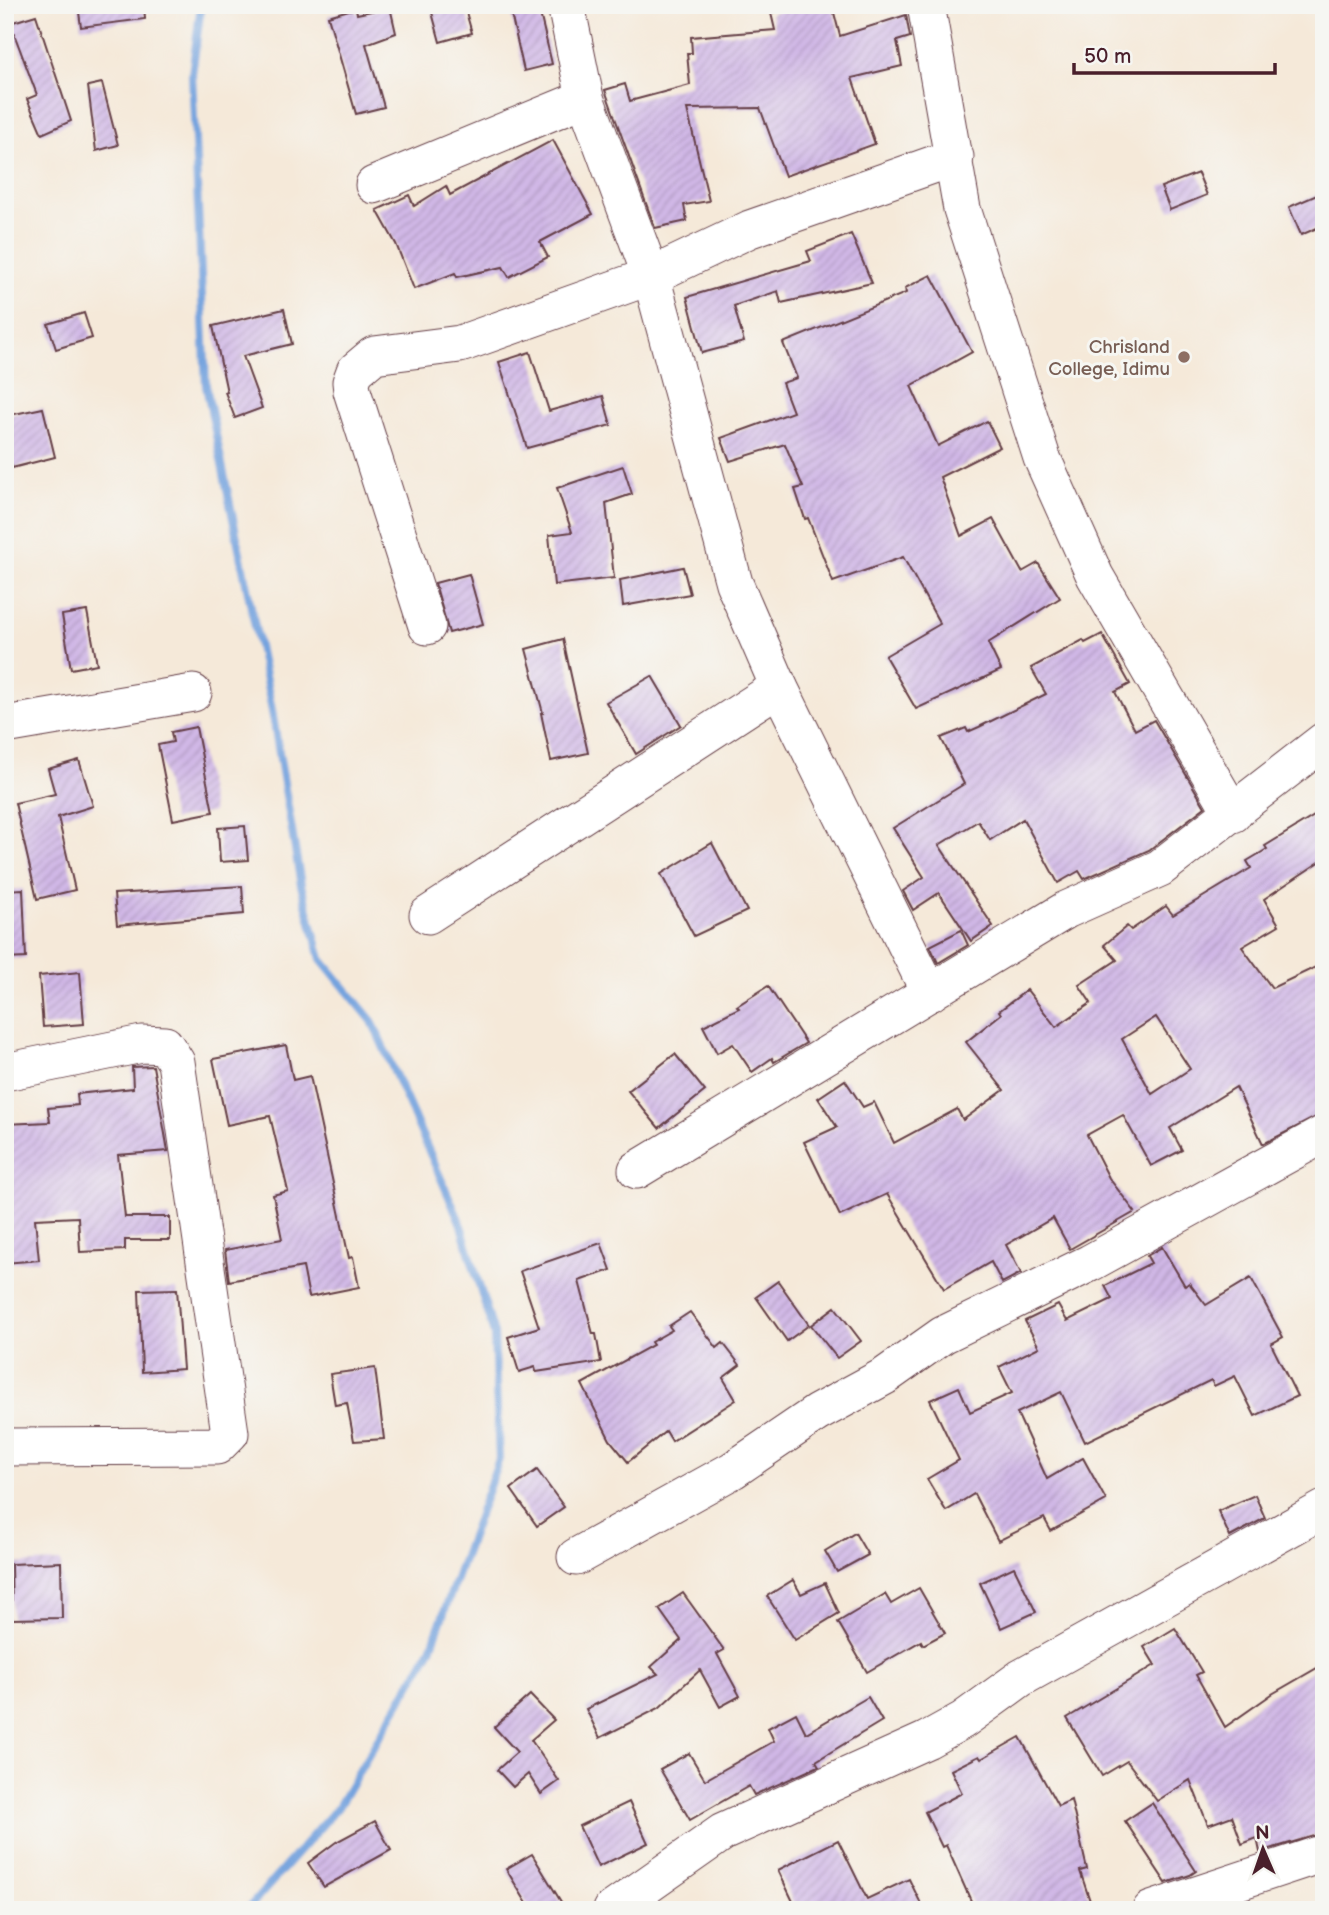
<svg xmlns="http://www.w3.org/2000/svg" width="1329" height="1915" font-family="'Balsamiq Sans',sans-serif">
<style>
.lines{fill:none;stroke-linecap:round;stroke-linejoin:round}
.stream{stroke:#74a3de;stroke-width:8}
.building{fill:url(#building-hatch);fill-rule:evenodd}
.minor-casing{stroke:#643d45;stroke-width:39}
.minor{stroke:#fff;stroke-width:37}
.education-dot{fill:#8d6e63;stroke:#f6f6f2;stroke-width:2.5}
.labels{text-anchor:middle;stroke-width:6;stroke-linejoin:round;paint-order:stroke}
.education-label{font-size:19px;fill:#785e54;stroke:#f6f6f2;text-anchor:end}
</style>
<defs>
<pattern id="building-hatch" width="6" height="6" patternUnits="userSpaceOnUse" patternTransform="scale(1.75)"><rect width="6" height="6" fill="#d0b7e6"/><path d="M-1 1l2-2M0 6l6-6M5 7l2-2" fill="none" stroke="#b49dc5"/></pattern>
</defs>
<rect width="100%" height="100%" fill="#f6f6f2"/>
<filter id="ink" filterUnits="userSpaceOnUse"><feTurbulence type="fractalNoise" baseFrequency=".0143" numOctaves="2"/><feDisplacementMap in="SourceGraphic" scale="14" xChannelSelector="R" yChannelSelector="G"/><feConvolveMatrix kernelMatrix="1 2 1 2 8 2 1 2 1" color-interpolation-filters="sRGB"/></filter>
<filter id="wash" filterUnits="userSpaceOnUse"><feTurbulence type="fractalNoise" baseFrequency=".00686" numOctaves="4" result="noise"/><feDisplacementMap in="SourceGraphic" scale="28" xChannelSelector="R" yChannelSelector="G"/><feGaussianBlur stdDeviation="1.57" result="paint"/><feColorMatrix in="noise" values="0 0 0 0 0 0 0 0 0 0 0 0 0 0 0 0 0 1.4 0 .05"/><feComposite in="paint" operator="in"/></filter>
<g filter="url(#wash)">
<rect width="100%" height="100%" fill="#f5e9d9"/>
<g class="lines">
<!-- stream -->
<polyline class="stream" points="201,5 192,74 206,386 271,705 301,885 321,959 372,1021 460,1222 494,1334 499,1459 431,1649 338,1807 247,1910"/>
</g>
<g id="blocks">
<!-- building -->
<g class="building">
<polygon points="78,5 144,5 145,19 81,27"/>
<polygon points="430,5 464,5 472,33 440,42"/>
<polygon points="509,5 538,5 552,64 524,71"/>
<polygon points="801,5 832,5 840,36 906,15 910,37 897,41 902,66 852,78 875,144 785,176 760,108 687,109 709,201 684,205 687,221 655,228 605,90 625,84 630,101 690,85 687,53 692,53 691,37 775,30 771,13"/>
<polygon points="390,7 396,33 366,44 384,107 356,114 328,16 356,8 357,14"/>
<polygon points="36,15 71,121 42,134 27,99 37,95 10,23"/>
<polygon points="102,83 118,145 96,151 88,86"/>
<polygon points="553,140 593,214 540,242 548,257 509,277 503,267 457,277 455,273 414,289 396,244 377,210 409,195 414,206 446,186 450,195"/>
<polygon points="1198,173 1207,195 1170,210 1161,187"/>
<polygon points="1324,192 1324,225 1301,235 1289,207"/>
<polygon points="851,234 872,283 781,303 778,291 734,306 744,342 702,353 687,297 811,261 807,251"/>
<polygon points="931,275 972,352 911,386 938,446 987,421 1000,447 940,477 961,536 993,519 1022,572 1038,563 1060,598 988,643 1001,670 916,709 885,656 940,624 903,557 833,582 808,518 805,519 795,489 803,487 785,444 730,461 721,438 793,412 782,383 797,378 783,343 906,293 905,288"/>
<polygon points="284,309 292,344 243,356 262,408 235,418 225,392 227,392 213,326"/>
<polygon points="84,313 92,338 56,349 48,324"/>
<polygon points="530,352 549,411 603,396 611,425 527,448 499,362"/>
<polygon points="43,408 55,457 12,468 5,439 5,416"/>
<polygon points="623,466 632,494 606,503 614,578 554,585 549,535 572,532 557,488"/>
<polygon points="683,567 690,594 623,606 620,580"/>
<polygon points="469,574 483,624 449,633 435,583"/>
<polygon points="87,611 97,664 71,669 62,615"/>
<polygon points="1102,634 1130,684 1115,692 1135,730 1154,720 1205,807 1149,850 1084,879 1079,871 1058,883 1023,819 990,840 978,821 939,845 993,926 971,941 939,893 913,910 903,891 924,877 893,828 964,784 941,738 966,728 968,732 979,727 1046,694 1031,668 1083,640 1085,643"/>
<polygon points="563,639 588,753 551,761 541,713 543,713 526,649"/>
<polygon points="652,676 681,725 636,754 606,702"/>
<polygon points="196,727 213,812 173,820 158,745 173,742 171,732"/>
<polygon points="79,760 93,806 58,817 75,890 37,899 15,803 55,794 48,769"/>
<path d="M1324,810V859L1264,899L1279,925L1242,947L1272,988L1324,963V1113L1263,1144L1236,1087L1170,1128L1182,1150L1151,1166L1123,1115L1087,1135L1109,1178L1135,1212L1070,1249L1053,1218L1006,1245L1021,1273L1002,1283L991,1262L944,1289L887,1194L840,1216L804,1142L837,1127L818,1098L845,1080L863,1107L874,1102L894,1143L957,1109L963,1120L1004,1090L966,1042L1001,1014L999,1011L1027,990L1056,1027L1091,1003L1079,985L1117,960L1104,945L1127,926L1131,930L1166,906L1173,915L1251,868L1247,861L1267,849L1265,846ZM1156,1017L1190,1069L1152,1094L1122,1039Z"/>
<polygon points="245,826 248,860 220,862 218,828"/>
<polygon points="712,843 747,911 694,936 661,874"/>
<polygon points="242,886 244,914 117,925 114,894"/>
<polygon points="23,889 26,958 5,959 5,890"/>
<polygon points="961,930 968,945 938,963 930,946"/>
<polygon points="80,972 84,1024 43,1027 39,976"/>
<polygon points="768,986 806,1043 774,1062 772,1058 752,1072 733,1044 717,1053 703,1026 739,1008 737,1006"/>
<polygon points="286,1045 293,1080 310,1076 349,1258 353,1257 359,1287 309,1297 303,1267 229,1281 225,1250 282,1239 273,1195 288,1191 270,1116 227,1125 213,1059"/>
<polygon points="675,1054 705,1091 659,1128 628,1091"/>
<polygon points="153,1066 168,1151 118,1155 125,1217 170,1217 170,1240 125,1240 125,1250 80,1252 78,1217 35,1219 39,1260 5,1263 5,1124 50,1122 48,1108 78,1105 77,1094 133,1088 132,1067"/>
<polygon points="601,1243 611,1270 579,1281 593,1334 596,1334 601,1362 536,1372 535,1367 519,1372 508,1337 539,1327 520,1271"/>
<polygon points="1162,1247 1185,1286 1189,1283 1206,1305 1251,1278 1283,1337 1271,1344 1297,1396 1255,1416 1235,1376 1214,1386 1211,1380 1085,1442 1061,1392 1017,1413 1047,1479 1083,1458 1106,1500 1051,1531 1044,1518 998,1541 974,1494 946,1511 927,1479 959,1460 930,1400 959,1387 970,1412 1012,1393 999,1367 1039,1347 1025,1321 1058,1305 1067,1321 1112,1299 1105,1286 1151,1263 1147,1256"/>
<polygon points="778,1281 809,1325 787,1341 756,1297"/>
<polygon points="177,1289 183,1369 142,1372 139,1290"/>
<polygon points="835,1307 861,1341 837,1358 811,1325"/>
<polygon points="690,1312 717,1348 723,1343 740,1365 723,1378 736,1400 672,1441 666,1431 628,1462 610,1440 582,1384 653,1345 651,1342 672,1330 669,1326"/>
<polygon points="375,1368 384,1439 354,1441 347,1403 335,1405 330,1374"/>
<polygon points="537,1470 564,1507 537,1526 511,1489"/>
<polygon points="1255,1495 1265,1518 1230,1537 1218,1511"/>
<polygon points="855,1533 868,1555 837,1572 825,1551"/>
<polygon points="61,1562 62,1618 12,1619 11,1564"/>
<polygon points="1014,1567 1036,1612 1001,1628 980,1583"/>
<polygon points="793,1580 801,1594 825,1583 839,1613 795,1640 767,1596"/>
<polygon points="919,1588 945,1633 923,1645 921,1641 867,1672 838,1622 885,1594 891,1604"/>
<polygon points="683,1593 724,1650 717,1654 740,1696 720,1707 700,1670 659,1708 600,1738 586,1709 658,1674 651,1667 681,1640 659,1609"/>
<polygon points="1175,1628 1202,1672 1196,1675 1225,1727 1272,1694 1324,1664 1324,1833 1260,1852 1257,1838 1242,1844 1232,1816 1208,1825 1190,1780 1157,1801 1127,1761 1102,1776 1067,1718 1155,1665 1144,1647"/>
<polygon points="530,1695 554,1720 531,1740 559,1781 541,1794 528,1774 513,1787 497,1770 517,1752 494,1727"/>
<polygon points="868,1697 882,1721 816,1761 819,1766 754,1795 749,1786 690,1820 660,1769 689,1753 705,1780 774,1741 768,1728 796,1713 806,1733"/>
<polygon points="1020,1737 1058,1806 1071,1800 1087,1869 1080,1871 1093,1910 975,1910 946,1845 942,1847 925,1812 962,1793 951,1770 979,1756 981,1759"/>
<polygon points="629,1802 648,1843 598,1867 579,1826"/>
<polygon points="1152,1803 1196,1871 1190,1875 1166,1883 1125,1821"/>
<polygon points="375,1821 391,1850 324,1887 308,1863 336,1842"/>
<polygon points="838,1840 867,1899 909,1879 924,1910 797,1910 778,1870"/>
<polygon points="532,1854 566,1910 531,1910 506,1869"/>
</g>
</g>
</g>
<g filter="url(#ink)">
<use href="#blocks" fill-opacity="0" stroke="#643d45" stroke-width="2"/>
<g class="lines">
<!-- minor casing -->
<g class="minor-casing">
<g id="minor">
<polyline points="566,5 585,98 651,276 734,583 779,687 930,993"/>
<polyline points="926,5 962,209 1042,458 1095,576 1233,814"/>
<polyline points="374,185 585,98"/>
<polyline points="427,626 352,391 351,382 355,371 374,355 460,344 651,276 750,229 955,157"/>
<polyline points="5,725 193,693"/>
<polyline points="428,915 779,687"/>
<polyline points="5,1072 142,1044 165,1045 176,1062 230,1433 217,1446 5,1447"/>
<polyline points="637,1170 1066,910 1160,868 1324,741"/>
<polyline points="576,1557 733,1470 817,1413 885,1376 943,1335 1090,1263 1324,1134"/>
<polyline points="612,1910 723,1832 927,1740 963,1720 1021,1678 1324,1509"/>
<polyline points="1151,1910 1324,1853"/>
</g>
</g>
<!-- minor -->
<use href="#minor" class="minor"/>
</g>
</g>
<!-- markers -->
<circle class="education-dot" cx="1184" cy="357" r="7"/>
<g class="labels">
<!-- education labels -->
<g class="education-label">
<text x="1170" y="353">Chrisland<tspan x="1170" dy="22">College, Idimu</tspan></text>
</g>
</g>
<!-- margin -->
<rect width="1329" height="1915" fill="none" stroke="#f6f6f2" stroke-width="28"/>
<!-- north arrow -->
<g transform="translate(1263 1849) rotate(358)" stroke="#f6f6f2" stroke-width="5" paint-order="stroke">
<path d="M0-5L12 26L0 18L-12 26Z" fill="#4a1f2b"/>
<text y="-10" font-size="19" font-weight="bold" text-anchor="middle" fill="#4a1f2b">N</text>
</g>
<!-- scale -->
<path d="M1074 63v10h201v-10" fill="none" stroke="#4a1f2b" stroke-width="3.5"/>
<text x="1084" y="63" font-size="21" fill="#4a1f2b" stroke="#f6f6f2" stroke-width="5" paint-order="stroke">50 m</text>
</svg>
